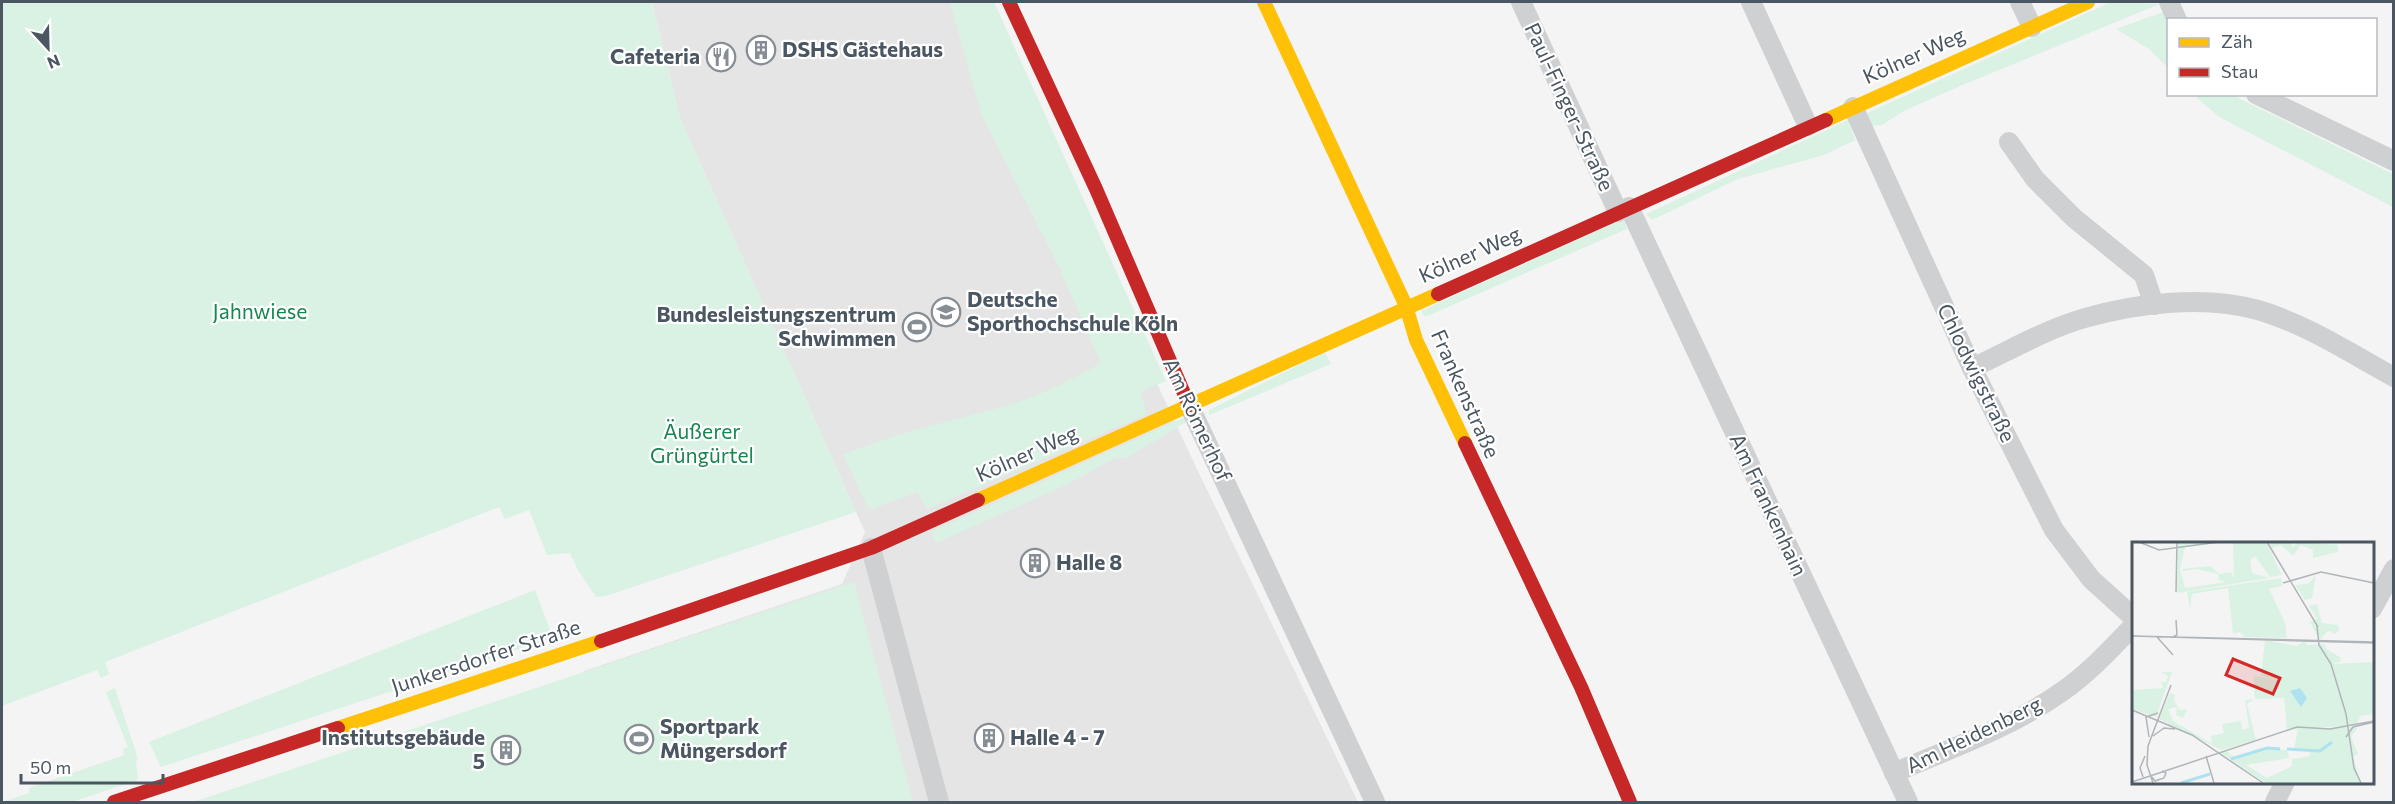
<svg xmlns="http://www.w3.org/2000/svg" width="2395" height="804" font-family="Commissioner,sans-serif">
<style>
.education{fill:#e6e5e6}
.green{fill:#d9f2e3}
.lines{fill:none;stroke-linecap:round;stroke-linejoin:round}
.street{stroke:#ced0d2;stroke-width:20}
.slow{stroke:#ffc107;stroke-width:14}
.jam{stroke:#c62828;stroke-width:14}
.labels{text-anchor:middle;stroke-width:4.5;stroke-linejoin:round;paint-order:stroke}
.poi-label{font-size:21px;font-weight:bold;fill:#4a5661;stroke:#fff;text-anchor:start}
.street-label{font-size:21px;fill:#4a5661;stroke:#fff}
.park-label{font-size:21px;fill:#17864f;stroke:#fff}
.inset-river{fill:none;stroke:#aee2f0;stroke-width:3}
.inset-road{fill:none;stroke:#b0b5b9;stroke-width:1.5}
.view{fill:#d62828;fill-opacity:0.15;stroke:#d62828;stroke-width:3}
.inset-edge{fill:none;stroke:#4a5661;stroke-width:3}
</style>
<rect width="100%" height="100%" fill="#f4f4f4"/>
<!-- education -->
<polygon class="education" points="652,2 985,2 1073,204 1196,467 1358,802 610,802 584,671 842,584 865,532 680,118"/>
<!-- green -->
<g class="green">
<polygon points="2,2 655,2 652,3 680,118 856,512 606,596 596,597 578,570 570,553 547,555 529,510 505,519 499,507 105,662 109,674 101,678 97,670 2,706"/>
<path d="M950,2H994L1166,381L1140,392L1147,414L927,509L917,492L869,510L843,455C895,432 951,422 1005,406C1038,397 1072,380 1101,363L1059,267L981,113Z"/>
<polygon points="2111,2 2160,4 1960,86 1904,111 1882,125 1872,126 1865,114"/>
<polygon points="2163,12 2168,24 2168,68 2149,49 2116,29"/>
<polygon points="2194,95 2232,95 2393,174 2393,207 2238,127 2218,116"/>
<polygon points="1848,120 1855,140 1824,155 1738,179 1652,220 1646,214"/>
<polygon points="1623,219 1627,229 1425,317 1421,311"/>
<polygon points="1325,352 1331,364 1209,415 1209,410"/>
<polygon points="1187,416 1188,421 1126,458 1115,458 1070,483 936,543 931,532"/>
<polygon points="854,582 913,802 193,802"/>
<polygon points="535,590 553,638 161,767 149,742"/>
<polygon points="115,688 138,759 136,761 138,780 72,802 2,802 29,793 29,788 124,755 123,749 128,747 106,692"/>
</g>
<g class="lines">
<!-- street -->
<g class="street">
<polyline points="1521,2 1618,212"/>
<polyline points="1751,2 1808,126"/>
<polyline points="2020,2 2032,27"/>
<polyline points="2169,2 2177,20"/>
<polyline points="2256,94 2394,161"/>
<polyline points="1853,107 1972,368 2054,530 2091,579 2134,618"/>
<polyline points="2009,142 2035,179 2074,218 2144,275 2154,305"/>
<polyline points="1629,207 1908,802"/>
<path d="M1972,368C2009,351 2046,329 2085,318C2138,303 2204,295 2258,310C2306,324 2350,353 2394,377"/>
<polyline points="1189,405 1375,802"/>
<polyline points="871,548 939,802"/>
<polyline points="2372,609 2394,569"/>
<path d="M1894,773C1949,749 2010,728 2060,693C2088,674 2111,649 2134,625"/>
<polyline points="2275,802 2285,782"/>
</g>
<!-- slow -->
<g class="slow">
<polyline points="1264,2 1406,306 1416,340 1465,443"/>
<polyline points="1826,120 2088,2"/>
<polyline points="978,500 1438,294"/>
<polyline points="338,728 601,641"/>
</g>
<!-- jam -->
<g class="jam">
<polyline points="1009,2 1096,189 1189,405"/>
<polyline points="1438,294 1826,120"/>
<polyline points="1465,443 1581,687 1630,802"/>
<polyline points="601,641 871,548 978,500"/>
<polyline points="114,802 338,728"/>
</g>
</g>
<!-- icons -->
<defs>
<g id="building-ring" transform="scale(1.5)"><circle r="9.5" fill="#fff" stroke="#868d94" stroke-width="1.5"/><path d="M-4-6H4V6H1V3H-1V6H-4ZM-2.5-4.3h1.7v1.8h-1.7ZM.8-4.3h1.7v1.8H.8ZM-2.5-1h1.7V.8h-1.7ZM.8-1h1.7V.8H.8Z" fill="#868d94"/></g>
<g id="restaurant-ring" transform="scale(1.5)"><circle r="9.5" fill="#fff" stroke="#868d94" stroke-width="1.5"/><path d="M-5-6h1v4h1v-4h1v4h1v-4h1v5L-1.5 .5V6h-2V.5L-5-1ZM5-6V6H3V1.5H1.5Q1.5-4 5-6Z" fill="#868d94"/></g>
<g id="university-ring" transform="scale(1.5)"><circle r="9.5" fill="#fff" stroke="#868d94" stroke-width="1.5"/><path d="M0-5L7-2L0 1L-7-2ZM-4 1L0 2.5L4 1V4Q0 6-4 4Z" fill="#868d94"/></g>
<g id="stadium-ring" transform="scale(1.5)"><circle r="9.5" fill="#fff" stroke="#868d94" stroke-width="1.5"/><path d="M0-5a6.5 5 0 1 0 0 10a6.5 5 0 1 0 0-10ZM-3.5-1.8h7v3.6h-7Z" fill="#868d94"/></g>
</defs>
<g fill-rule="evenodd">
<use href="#building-ring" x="761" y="50"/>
<use href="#restaurant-ring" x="721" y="57"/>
<use href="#university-ring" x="946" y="312"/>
<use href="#stadium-ring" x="917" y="327"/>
<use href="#building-ring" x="1035" y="563"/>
<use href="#building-ring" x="989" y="738"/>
<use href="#stadium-ring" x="639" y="739"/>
<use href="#building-ring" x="506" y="750"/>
</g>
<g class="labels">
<!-- poi labels -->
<g class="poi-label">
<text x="782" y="57">DSHS Gästehaus</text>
<text x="700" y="64" text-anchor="end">Cafeteria</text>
<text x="967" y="307">Deutsche<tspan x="967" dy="24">Sporthochschule Köln</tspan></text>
<text x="896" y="322" text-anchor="end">Bundesleistungszentrum<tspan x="896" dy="24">Schwimmen</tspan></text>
<text x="1056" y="570">Halle 8</text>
<text x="660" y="734">Sportpark<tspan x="660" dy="24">Müngersdorf</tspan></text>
<text x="485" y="745" text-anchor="end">Institutsgebäude<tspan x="485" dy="24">5</tspan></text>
<text x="1010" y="745">Halle 4 - 7</text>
</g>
<!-- street labels -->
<g class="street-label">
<text transform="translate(1914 56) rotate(-24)" y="7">Kölner Weg</text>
<text transform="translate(1569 107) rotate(65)" y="7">Paul-Finger-Straße</text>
<text transform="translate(1470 255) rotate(-24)" y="7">Kölner Weg</text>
<text transform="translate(1976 373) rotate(64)" y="7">Chlodwigstraße</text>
<text transform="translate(1465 394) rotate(66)" y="7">Frankenstraße</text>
<text transform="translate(1197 420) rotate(65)" y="7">Am Römerhof</text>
<text transform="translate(1027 454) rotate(-24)" y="7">Kölner Weg</text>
<text transform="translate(1768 505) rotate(65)" y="7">Am Frankenhain</text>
<text transform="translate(486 657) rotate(-18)" y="7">Junkersdorfer Straße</text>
<text transform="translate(1974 735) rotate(-26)" y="7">Am Heidenberg</text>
</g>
<!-- park labels -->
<g class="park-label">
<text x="260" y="319">Jahnwiese</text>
<text x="702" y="439">Äußerer<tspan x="702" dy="24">Grüngürtel</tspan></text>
</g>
</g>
<!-- overview -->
<g transform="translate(2132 542)">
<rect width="242" height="242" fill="#f4f4f4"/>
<path d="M46,0H85L53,5L48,28L53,46L95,40L87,38L86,32L65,27L50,29V27L78,24L87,32L99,30L102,36L101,0H134L150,33L138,35L123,14L118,18L120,31L137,36L45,51ZM137,0H159L161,5L166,0L206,3V10L181,16V8L169,3L161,14L149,3L140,6ZM184,33L180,56L173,58L163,43L176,42ZM149,36L150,44L137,47L153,81L155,96L113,95L109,88L112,95L108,90L101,92L96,46L60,52L58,67L55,50ZM185,62L190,81L206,83L207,88L203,92L196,89L187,98L178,80L185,77L177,64ZM133,98L165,104L173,98L175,103L192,102L194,107L208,115L209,119L200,122L241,120V172L228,174L225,183L155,188L152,156L123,157L122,146L79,147L122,146V134L144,138L129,134ZM29,130H40L24,175L0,167V148L31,146L29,140H34L36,134ZM38,151L43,153L42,159L48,168L55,167L51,176L44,173L45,165L36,167L41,179L80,202L79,194L92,191L90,182L109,179L110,188L117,186L113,158L122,157L115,162L124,198L90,208L27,177ZM219,185L225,186L219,195L226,212L221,215L229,241H133L88,210L94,209L104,216L135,206L155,208L157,216L114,223L135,236L160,224V217L178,214L177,207L162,208L166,187Z" fill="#d9f2e3"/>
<path d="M168,146L175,156L169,165L158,149Z" fill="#aee2f0"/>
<path class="inset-river" d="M155,207L188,209L200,200M99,217L135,206L148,207M49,241L78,232"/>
<path class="inset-road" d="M7,0L27,8L87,0M135,0L186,85M151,41L189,30L242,41M44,50L45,0M185,84L187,103L199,122L214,172L222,226L229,241M0,94L242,101M0,94L242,100M25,95L41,113M41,95L45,93L44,78M0,168L60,193L131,241M21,194L32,186L43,187M17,195L14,175L26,171M214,195L221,185L242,180M74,214L82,241M19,234L23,239L32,236L34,231L30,229M11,235L8,226L13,214M0,240L165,185L198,187L242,179M21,241L15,223L16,204L39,143"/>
<path class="view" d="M101,117L148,136L141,152L94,133Z"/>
<rect width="242" height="242" class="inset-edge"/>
</g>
<!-- border -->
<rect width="2395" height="804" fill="none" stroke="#4a5661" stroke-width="6"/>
<!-- legend -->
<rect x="2167" y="18" width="210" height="78" fill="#ffffff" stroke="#b7bbc0" stroke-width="1.5"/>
<rect x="2179" y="38" width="30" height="9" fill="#ffc107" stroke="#b7bbc0" stroke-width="1.5"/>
<text x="2221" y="48" font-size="18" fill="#4a5661">Zäh</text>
<rect x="2179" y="68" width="30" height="9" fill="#c62828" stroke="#b7bbc0" stroke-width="1.5"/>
<text x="2221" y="78" font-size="18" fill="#4a5661">Stau</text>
<!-- north arrow -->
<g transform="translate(48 48) rotate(158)" stroke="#ffffff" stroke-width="4.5" paint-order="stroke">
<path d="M0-4.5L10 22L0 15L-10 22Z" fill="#4a5661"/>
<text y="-9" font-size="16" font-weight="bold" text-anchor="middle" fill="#4a5661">N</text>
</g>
<!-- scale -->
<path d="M21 774v9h142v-9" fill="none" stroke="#4a5661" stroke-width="3"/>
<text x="30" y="774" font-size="18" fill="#4a5661" stroke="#ffffff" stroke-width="4.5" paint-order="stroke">50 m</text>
</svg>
